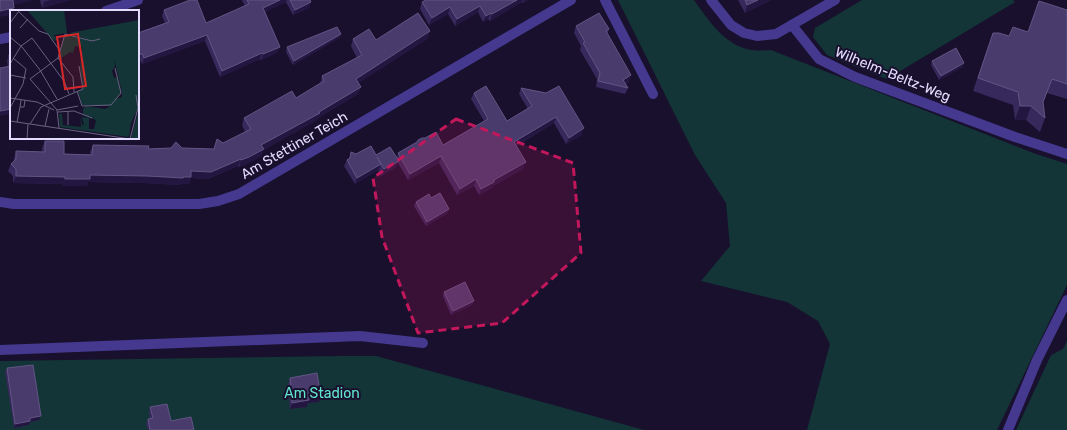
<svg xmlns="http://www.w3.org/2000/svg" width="1067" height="430" font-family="Rubik,sans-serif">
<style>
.green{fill:#133537}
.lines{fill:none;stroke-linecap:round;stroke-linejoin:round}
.service{stroke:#44398e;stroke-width:10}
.minor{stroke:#44398e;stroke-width:10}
.wall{fill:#37295b}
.shaded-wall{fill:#231741}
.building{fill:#493c6d;stroke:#625584}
.marked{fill:#c2185b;fill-opacity:0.2;stroke:#c2185b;stroke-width:3;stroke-dasharray:8 5;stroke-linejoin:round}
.labels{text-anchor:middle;stroke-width:4;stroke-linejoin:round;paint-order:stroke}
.street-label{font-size:14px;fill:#e3dcff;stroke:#18102d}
.park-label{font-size:14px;fill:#61e6d1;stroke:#18102d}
.inset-road{fill:none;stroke:#696281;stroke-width:1}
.view{fill:#d62828;fill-opacity:0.15;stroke:#d62828;stroke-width:2}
.inset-edge{fill:none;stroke:#e3dcff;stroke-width:2}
</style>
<rect width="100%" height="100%" fill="#18102d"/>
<!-- green -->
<g class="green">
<path d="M618,0H694C709,21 725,46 752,50C758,51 765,50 771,50L1036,154L1067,164V285L997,430H807L830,344L818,321L787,302L701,281L730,246L726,203L695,155Z"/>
<polygon points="862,0 1013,0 1015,2 887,79 827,55 813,37 815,28"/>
<polygon points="1067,341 1067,430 1016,430 1051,355 1063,349"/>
<polygon points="343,356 376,356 644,430 0,430 0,361"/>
</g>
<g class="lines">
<!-- service -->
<g class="service">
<polyline points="605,0 653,94"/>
<polyline points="792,25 819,59 855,77 1015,137 1067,154"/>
<polyline points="0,350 360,336 423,343"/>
<polyline points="1008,430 1037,360 1067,300"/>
</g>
<!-- minor -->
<g class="minor">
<polyline points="711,0 731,25 744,33 757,36 776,34 835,0"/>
<polyline points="106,11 138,0"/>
<polyline points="0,39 11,37"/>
<polyline points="0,202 14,204 199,204 218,201 239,194 571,0"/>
</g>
</g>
<!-- wall -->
<g class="wall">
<polygon points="40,0 70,0 42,8"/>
<polygon points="242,0 310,0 309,8 293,15 286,2 265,12 278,52 261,60 260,59 220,77 205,41 142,64 140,60 138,60 138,33 165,23 162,16 164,10 206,23 245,6"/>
<polygon points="426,0 528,0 523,3 522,2 490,21 488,19 483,22 478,12 455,26 448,14 429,25 420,9 422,2"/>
<polygon points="738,0 771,0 745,13"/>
<polygon points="1067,10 1067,99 1047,93 1043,103 1045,118 1040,132 1026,120 1015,120 1013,105 973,91 988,46 1009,36 1028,32"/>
<polygon points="576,26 609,29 607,34 629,82 626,84 628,88 625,94 596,87 597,79 580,50 581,46 574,33"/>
<polygon points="430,31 427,39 358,83 361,87 358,94 318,118 317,120 263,150 261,156 246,164 239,167 238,166 208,179 191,178 189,184 181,184 180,185 144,183 88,182 87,186 62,186 63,184 13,183 13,176 8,171 11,164 14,162 14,158 16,151 42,152 42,148 45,141 64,154 90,154 90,152 93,145 148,149 182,148 214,149 217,139 223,143 245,132 242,125 244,118 296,98 320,84 322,76 357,58 351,46 353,39 376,40"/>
<polygon points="341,34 339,38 293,65 286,52 287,47"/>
<polygon points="9,55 11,55 11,114 8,67 7,61"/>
<polygon points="932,61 963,67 939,80 931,65"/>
<polygon points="521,88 582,135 566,144 554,123 516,146 526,162 523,169 493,186 492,188 479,195 474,186 457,195 439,163 408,180 398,163 396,167 381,176 378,170 355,184 344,166 347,160 349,159 351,152 356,154 397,157 398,153 443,145 484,121 471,99 474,93 507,121 528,109 519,94"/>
<polygon points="431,198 448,213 426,226 414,206 416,202"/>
<polygon points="444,292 474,301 472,305 451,315 443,296"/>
<polygon points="7,368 39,420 30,422 29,425 14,428 5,372"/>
<polygon points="290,378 321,396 319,402 308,403 307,407 290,409 288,385"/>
<polygon points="150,407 171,421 194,430 148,430 146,424 148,419 150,419 149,412"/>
</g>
<!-- shaded-wall -->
<g class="shaded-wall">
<polygon points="13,0 34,0 10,6"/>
<polygon points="50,0 70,0 42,8 44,2"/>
<polygon points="280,0 287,0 286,2 261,14 263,8"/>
<polygon points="517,0 523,0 522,2 490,21 492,14"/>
<polygon points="524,0 528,0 523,3"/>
<polygon points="758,0 771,0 745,13 747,5"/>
<polygon points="311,2 309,8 293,15 295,10"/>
<polygon points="480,6 478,12 455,26 457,19"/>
<polygon points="450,7 448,14 429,25 432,18"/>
<polygon points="14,8 13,11 11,11 11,15 0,17 0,11"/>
<polygon points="491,13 488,19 483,22 486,16"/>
<polygon points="430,31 427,39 353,86 356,79"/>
<polygon points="341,34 339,38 293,65 294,61"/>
<polygon points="207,35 205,41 142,64 144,58"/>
<polygon points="280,47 278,52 261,60 263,54"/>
<polygon points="262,53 260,59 220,77 222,71"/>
<polygon points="142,54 140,60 138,60 138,55"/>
<polygon points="964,63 963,67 939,80 941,76"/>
<polygon points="631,75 629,82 621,87 623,80"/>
<polygon points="361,87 358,94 318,118 317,120 263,150 261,156 246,164 239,167 241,160 261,145"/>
<polygon points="1020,106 1031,106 1026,120 1015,120"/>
<polygon points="11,109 11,114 0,116 0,111"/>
<polygon points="556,117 554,123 511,148 514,142"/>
<polygon points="584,128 582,135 566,144 569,138"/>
<polygon points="441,156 439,163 408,180 410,174"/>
<polygon points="241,159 238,166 208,179 191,178 189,184 181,184 180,185 144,183 88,182 87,186 62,186 65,179 90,175 183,177 191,171"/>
<polygon points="399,161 396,167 381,176 384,169"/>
<polygon points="526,162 523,169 493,186 492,188 479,195 481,189 494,180"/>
<polygon points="381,164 378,171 355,184 357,178"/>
<polygon points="16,176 65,177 63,184 13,183"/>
<polygon points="476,179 474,186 457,195 460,189"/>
<polygon points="449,209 448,213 426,226 427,222"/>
<polygon points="474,301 472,305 451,315 453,311"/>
<polygon points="321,396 319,402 308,403 307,407 290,409 292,403 309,397"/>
<polygon points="41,416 39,420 30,422 29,425 14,428 15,424 30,418"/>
</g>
<!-- building -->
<g class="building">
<polygon points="0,0 13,0 14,8 0,11"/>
<polygon points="190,0 197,0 206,23 249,4 247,0 280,0 263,8 280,47 263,54 262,53 222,71 207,35 144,58 142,54 138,55 138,33 169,22 164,10"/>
<polygon points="290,0 310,0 311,2 295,10"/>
<polygon points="426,0 517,0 492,14 491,13 486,16 480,6 457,19 450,7 432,18 422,2"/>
<polygon points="745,0 758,0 747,5"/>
<polygon points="1039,1 1067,10 1067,84 1052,79 1043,102 1045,118 1031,106 1020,106 1018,92 978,78 993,33 999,33 1009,36 1013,27 1028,32"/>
<polygon points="418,13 430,31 356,79 361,87 319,112 320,113 261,145 264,149 249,157 241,160 241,159 211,172 191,171 191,177 183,177 183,178 147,176 90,175 90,179 65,179 65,177 16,176 16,169 11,164 16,159 16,151 45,152 45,141 64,141 64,154 92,155 93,145 149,146 148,149 171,148 176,142 182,148 214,149 217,139 223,143 251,129 244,118 292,91 296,98 324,81 322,76 362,55 353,39 369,29 376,40"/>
<polygon points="599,13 609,29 606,31 631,75 623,80 628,88 598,81 600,73 583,43 585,42 576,26"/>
<polygon points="337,27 341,34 294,61 287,47"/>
<polygon points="956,48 964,63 941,76 932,61"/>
<polygon points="9,55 11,55 11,64"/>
<polygon points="11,66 11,93 10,93 11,98 11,109 0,111 0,68"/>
<polygon points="486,86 507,121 532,106 521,88 546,93 559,86 584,128 569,138 556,117 514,142 526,162 494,180 494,182 481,189 476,179 460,189 441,156 410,174 398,153 417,142 418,140 422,138 425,138 436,132 443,145 488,119 474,93"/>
<polygon points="371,146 376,155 390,147 399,161 384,169 377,157 381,164 357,178 347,160 350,158 351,152 356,154"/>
<polygon points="440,193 449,209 427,222 416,202 429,194 431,198"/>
<polygon points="465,282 474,301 453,311 444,292"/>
<polygon points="33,365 41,416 30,418 30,421 15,424 7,368"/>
<polygon points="317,373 321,396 309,397 309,400 292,403 290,378"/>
<polygon points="167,404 171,421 191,417 194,430 150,430 148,419 153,418 150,407"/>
</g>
<!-- marked area -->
<path class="marked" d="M456,119L573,163L581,253L502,323L418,333L382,237L373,178Z"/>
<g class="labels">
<!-- street labels -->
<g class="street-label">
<text transform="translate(893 74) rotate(22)" y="5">Wilhelm-Beltz-Weg</text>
<text transform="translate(294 145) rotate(-30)" y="5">Am Stettiner Teich</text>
</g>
<!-- park labels -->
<g class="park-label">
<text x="322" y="398">Am Stadion</text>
</g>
</g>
<!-- overview -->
<g transform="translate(10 10)">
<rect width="129" height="129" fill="#18102d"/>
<path d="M17,0H54L57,23L44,25L47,29L44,31ZM129,10V96L121,113L119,127L50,117L49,104H52L53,115L71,117L70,105L72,115H74L72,107L79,108V119H84L86,110L73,105V99L76,96L95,99L101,96L72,95L68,81L73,79L70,58L72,37L65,36L63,43L60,42L50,49L49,47L55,24L82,31L59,23ZM104,48L112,83V87L106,89L111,83L107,67L104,68L102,61L105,56ZM129,100V129L121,128L128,103Z" fill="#133537" fill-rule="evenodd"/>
<path class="inset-road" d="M7,0L29,21L38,24L50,41M0,13L9,1M10,18L18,9M0,27L12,37L30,60L47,89M48,48L63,67L64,82M0,54L11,36L22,28L54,71L59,84M0,65L16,68M20,69L48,48L55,24L82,31L90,29M20,69L47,100L49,118M67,81L72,96L101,95L111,83L105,58M0,88L27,92L44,100M11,90L10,97H14L15,90M0,98L13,74L16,59L3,48M47,100L68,96M64,101L82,108M48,102L64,101M58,102V115M0,111L120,129M7,112L10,97M20,114L31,97L73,79L69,56M35,116L39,99M17,129L18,114M120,129L128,98L126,85"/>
<path class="view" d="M68,24L76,76L55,79L47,27Z"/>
<rect width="129" height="129" class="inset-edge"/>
</g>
</svg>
